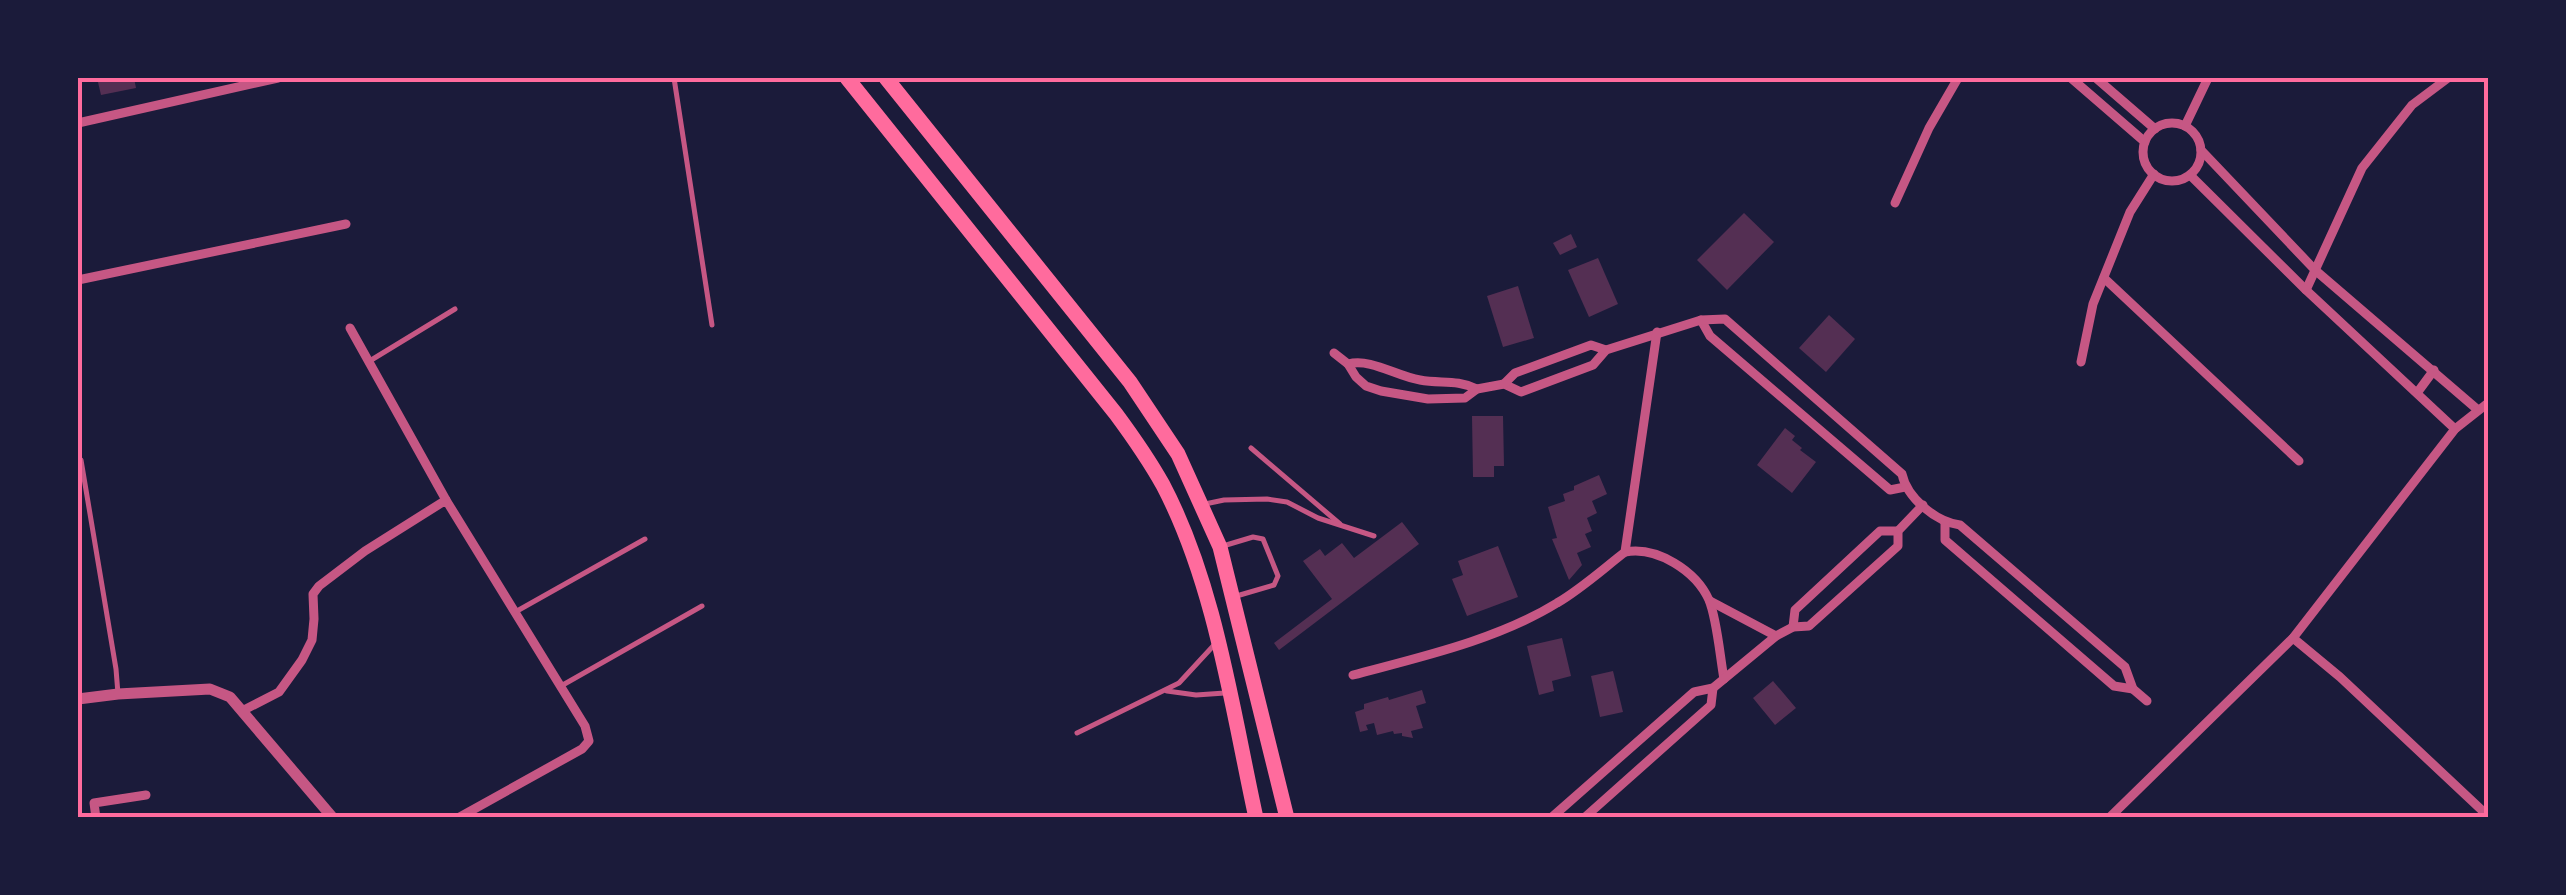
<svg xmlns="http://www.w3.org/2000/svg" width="2566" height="895" font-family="Poppins,sans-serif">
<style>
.building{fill:#542f53}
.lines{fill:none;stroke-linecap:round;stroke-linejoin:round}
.service{stroke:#c65784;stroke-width:5}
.minor{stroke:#c65784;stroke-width:9}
.tertiary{stroke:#c65784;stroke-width:11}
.trunk{stroke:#ff6b9d;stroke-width:15}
.neatline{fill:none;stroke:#ff6b9d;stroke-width:4}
</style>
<rect width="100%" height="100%" fill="#1b1b3a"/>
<!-- building -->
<g class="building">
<polygon points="97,78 134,78 136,88 101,95"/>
<polygon points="1744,213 1774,242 1727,290 1697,260"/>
<polygon points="1571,234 1577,247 1560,255 1553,243"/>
<polygon points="1598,258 1618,304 1589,317 1568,270"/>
<polygon points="1518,286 1534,338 1503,347 1487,296"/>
<polygon points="1829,315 1855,339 1826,372 1799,348"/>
<polygon points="1472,416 1503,416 1504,466 1494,466 1494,477 1473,477"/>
<polygon points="1785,428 1795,436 1792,440 1802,448 1800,450 1816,462 1792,493 1757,465"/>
<polygon points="1599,475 1607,494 1592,501 1597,513 1587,518 1592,531 1585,534 1591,547 1577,553 1582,565 1569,580 1552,539 1557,538 1548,507 1565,501 1563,494 1574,490 1574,486"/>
<polygon points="1402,522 1419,544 1279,650 1274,643 1332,599 1303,561 1320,549 1325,556 1342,543 1354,558"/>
<polygon points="1498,546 1518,597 1467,616 1452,579 1463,575 1458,561"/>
<polygon points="1562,638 1571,676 1552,681 1554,691 1539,695 1527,646"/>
<polygon points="1613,671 1623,712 1600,717 1591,676"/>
<polygon points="1773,681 1796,708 1775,725 1753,698"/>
<polygon points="1422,690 1426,703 1416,706 1423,728 1411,731 1413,738 1402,736 1402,733 1394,734 1393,731 1377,735 1374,723 1366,725 1368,730 1360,732 1355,712 1364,709 1364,704 1388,697 1389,700"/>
</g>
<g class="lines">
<!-- service -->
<g class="service">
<polyline points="674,78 712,325"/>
<polyline points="368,362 455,309"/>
<polyline points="1251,448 1340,524"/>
<polyline points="81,460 116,669 118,694"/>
<polyline points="1205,504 1224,500 1267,499 1287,502 1318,518 1374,536"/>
<polyline points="1223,546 1253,537 1263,539 1278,576 1274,585 1233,597"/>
<polyline points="517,611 645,539"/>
<polyline points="561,686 702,606"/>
<polyline points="1167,691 1196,695 1225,693"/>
<polyline points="1077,733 1179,683 1215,644"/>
</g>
<!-- minor -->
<g class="minor">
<polyline points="2071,78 2145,142"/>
<polyline points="2096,78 2155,129"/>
<polyline points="78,123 278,78"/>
<circle cx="2172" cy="152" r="29"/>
<polyline points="2185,126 2208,78"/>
<polyline points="2201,150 2315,270 2478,410"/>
<polyline points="2190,175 2306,290 2455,429"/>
<polyline points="1895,203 1929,128 1958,78"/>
<polyline points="2104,278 2299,461"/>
<polyline points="78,280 346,224"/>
<polyline points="2306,290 2362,168 2412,105 2448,78"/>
<polyline points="1701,320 1710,336 1890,490 1905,487"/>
<polyline points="350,328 446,500"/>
<path d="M1334,353L1348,364L1356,377L1366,386L1381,391L1428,399L1465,398L1477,389L1504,384L1521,392L1593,365L1606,350L1701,320L1725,319L1902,474C1907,498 1936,522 1960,525L2125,667L2133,689L2147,701"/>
<polyline points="2081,362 2093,304 2130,212 2154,174"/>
<path d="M1348,364C1371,358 1396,376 1420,380C1441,384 1456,379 1477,389"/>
<polyline points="1504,384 1515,373 1591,345 1606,350"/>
<polyline points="2417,393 2434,370"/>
<polyline points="1945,523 1945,540 2114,686 2133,689"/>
<path d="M1625,552C1657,546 1696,571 1709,600C1717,619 1720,657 1724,679"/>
<polyline points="1710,601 1776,636"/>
<polyline points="1793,627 1795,610 1880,531 1898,531"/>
<polyline points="2293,638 2340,677 2488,816"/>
<path d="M1353,675C1420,657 1497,640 1557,603C1581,589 1603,569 1625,552L1657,332"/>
<polyline points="242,711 279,692 302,660 312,640 314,619 313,594 319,586 365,551 446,500 585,726 589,741 582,749 458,818"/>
<polyline points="96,818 94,803 146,795"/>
<polyline points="1551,818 1694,692 1713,688 1776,636 1793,627 1809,626 1898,546 1898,531 1923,505"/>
<polyline points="1584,818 1711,705 1713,688"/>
<polyline points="2109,818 2293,638 2455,429 2488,403"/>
</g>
<!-- tertiary -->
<polyline class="tertiary" points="78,699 118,694 210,689 230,697 333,818"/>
<!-- trunk -->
<g class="trunk">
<path d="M847,78L1116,414C1133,437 1149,460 1163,485C1215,584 1232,708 1256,818"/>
<polyline points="886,78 1130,382 1178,454 1220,547 1287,818"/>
</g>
</g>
<!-- border -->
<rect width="2566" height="895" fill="none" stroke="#1b1b3a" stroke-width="160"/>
<rect x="80" y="80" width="2406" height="735" class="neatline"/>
</svg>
